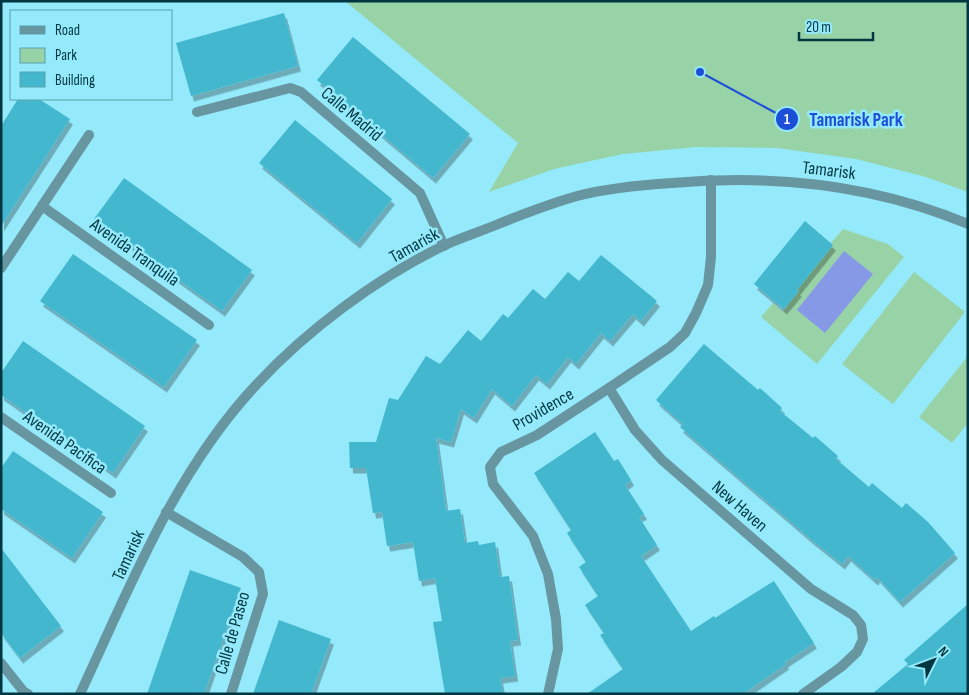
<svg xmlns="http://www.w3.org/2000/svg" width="969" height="695" font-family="'Sofia Sans Condensed',sans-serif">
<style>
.green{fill:#98d3a8}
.water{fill:#8699e6}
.building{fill:#42b7cd;filter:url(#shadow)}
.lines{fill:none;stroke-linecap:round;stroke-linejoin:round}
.minor{stroke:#6896a0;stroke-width:10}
.labels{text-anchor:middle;stroke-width:5;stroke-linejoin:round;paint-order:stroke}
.street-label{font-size:18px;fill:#013740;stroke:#94e9fb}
.leader{fill:none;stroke:#1d4ed8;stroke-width:2}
.callout-dot{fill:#1d4ed8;stroke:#94e9fb;stroke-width:2}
.mark-label{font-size:15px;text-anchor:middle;font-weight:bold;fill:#fff}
.callout-label{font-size:19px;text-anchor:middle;font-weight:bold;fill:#1d4ed8;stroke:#94e9fb;stroke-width:5;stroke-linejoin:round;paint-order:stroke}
</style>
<defs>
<filter id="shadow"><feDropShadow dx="3" dy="5.5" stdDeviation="0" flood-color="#0004"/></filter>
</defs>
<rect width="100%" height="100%" fill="#94e9fb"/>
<!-- green -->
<g class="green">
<polygon points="345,1 968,1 968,192 926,177 856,159 777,148 697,147 623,154 554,169 489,192 518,143"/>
<polygon points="843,229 888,244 904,257 817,364 761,317 773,303 783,311 798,291 797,290 833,245 831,243"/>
<polygon points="914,272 965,312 893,404 842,364"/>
<polygon points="968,356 968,423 952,443 919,417"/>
</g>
<!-- water -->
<polygon class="water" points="844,251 873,274 825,333 797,310"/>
<!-- building -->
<g class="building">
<polygon points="284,13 298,66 191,96 176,43"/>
<polygon points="353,37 470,134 433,178 317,80"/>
<polygon points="18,99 39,99 70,119 1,226 1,126"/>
<polygon points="295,120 392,199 357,243 259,163"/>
<polygon points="124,178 252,270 222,311 94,219"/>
<polygon points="805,221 833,245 797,290 799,291 784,309 754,284"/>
<polygon points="73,254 197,340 164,387 40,301"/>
<polygon points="601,255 657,301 641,321 633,314 610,341 601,333 576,364 568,357 547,384 536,375 512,406 492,389 474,418 461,409 451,442 436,438 446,511 460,509 465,543 478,541 479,545 495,542 500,577 509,576 518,640 510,641 515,676 500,678 503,694 445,694 433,622 442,621 435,578 419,581 413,542 387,546 382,512 373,513 366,468 350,468 349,442 376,442 389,398 398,400 426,356 440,364 468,330 481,341 503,314 508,318 533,289 545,299 568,272 579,281"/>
<polygon points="23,341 145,426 113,473 1,395 1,373"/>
<polygon points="704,344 758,390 760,388 782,408 780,411 813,438 815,436 838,456 836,459 869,487 872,483 902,508 906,503 928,522 955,553 900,602 877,577 875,580 848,556 842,564 812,540 680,427 683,424 656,400"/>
<polygon points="595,432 614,461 618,459 631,480 625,485 644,514 639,517 657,545 641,556 691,631 714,616 715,618 774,581 814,643 785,662 786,664 743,694 587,694 623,669 600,635 604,633 585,605 598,596 579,567 586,562 567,533 571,530 534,473"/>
<polygon points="13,451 103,512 72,558 1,509 1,468"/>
<polygon points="1,548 61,626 20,658 1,633"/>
<polygon points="190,570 241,588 204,694 147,694"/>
<polygon points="968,604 968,694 872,694 908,664 904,660"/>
<polygon points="279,620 331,639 311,694 253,694"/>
</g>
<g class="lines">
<!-- minor -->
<g class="minor">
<polyline points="197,112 290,88 301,92 420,193 444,246"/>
<polyline points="42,206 209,325"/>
<polyline points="1,268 89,135"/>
<polyline points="609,388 635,430 662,460 811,589 853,615 861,625 863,639 857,652 841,667 803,694"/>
<polyline points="1,417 111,493"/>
<polyline points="166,512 243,557 259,572 263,594 231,694"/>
<polyline points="1,663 24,692 28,694"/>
<path d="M80,694C130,587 175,471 257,384C307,330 377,278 443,246C460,238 479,232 496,225C523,214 549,204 577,196C608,188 640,185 672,183C774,174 873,184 968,224"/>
<polyline points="548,694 558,649 556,619 548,574 533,536 493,484 490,467 501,452 537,435 609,388 670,347 685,333 696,313 708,285 711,257 711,180"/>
</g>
</g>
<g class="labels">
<!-- street labels -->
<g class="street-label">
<text transform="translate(352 114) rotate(40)" y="6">Calle Madrid</text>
<text transform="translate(829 170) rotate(7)" y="6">Tamarisk</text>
<text transform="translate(414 245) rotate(-29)" y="6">Tamarisk</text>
<text transform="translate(135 252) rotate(35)" y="6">Avenida Tranquila</text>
<text transform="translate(543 409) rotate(-30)" y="6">Providence</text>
<text transform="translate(65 442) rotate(35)" y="6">Avenida Pacifica</text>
<text transform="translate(740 506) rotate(41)" y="6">New Haven</text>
<text transform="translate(128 555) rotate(-65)" y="6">Tamarisk</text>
<text transform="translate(232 633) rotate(-74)" y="6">Calle de Paseo</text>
</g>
</g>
<!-- callouts -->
<path class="leader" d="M700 72L787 119"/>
<g class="callout-dot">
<circle cx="700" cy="72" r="5"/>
<circle cx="787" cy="119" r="12"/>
</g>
<g class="mark-label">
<text x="787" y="124">1</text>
</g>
<g class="callout-label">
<text x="856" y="126">Tamarisk Park</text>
</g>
<!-- border -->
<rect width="969" height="695" fill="none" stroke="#013740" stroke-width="5"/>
<!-- legend -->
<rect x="10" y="10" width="162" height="90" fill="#94e9fb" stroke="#59a2b0"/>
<rect x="20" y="26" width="25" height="8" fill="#6896a0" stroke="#59a2b0"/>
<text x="55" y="35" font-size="15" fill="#013740">Road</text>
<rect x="20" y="48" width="25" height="15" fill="#98d3a8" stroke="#59a2b0"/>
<text x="55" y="60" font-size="15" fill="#013740">Park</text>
<rect x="20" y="72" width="25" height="15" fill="#42b7cd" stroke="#59a2b0"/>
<text x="55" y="85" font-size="15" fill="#013740">Building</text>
<!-- north arrow -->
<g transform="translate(934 660) rotate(48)" stroke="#94e9fb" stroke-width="4" paint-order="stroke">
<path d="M0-4L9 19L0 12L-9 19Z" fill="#013740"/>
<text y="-8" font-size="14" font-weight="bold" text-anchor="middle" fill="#013740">N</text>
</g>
<!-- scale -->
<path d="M799 32v8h74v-8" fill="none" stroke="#013740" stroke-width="2.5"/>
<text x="806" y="32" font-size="15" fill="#013740" stroke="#94e9fb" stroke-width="4" paint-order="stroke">20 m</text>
</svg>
